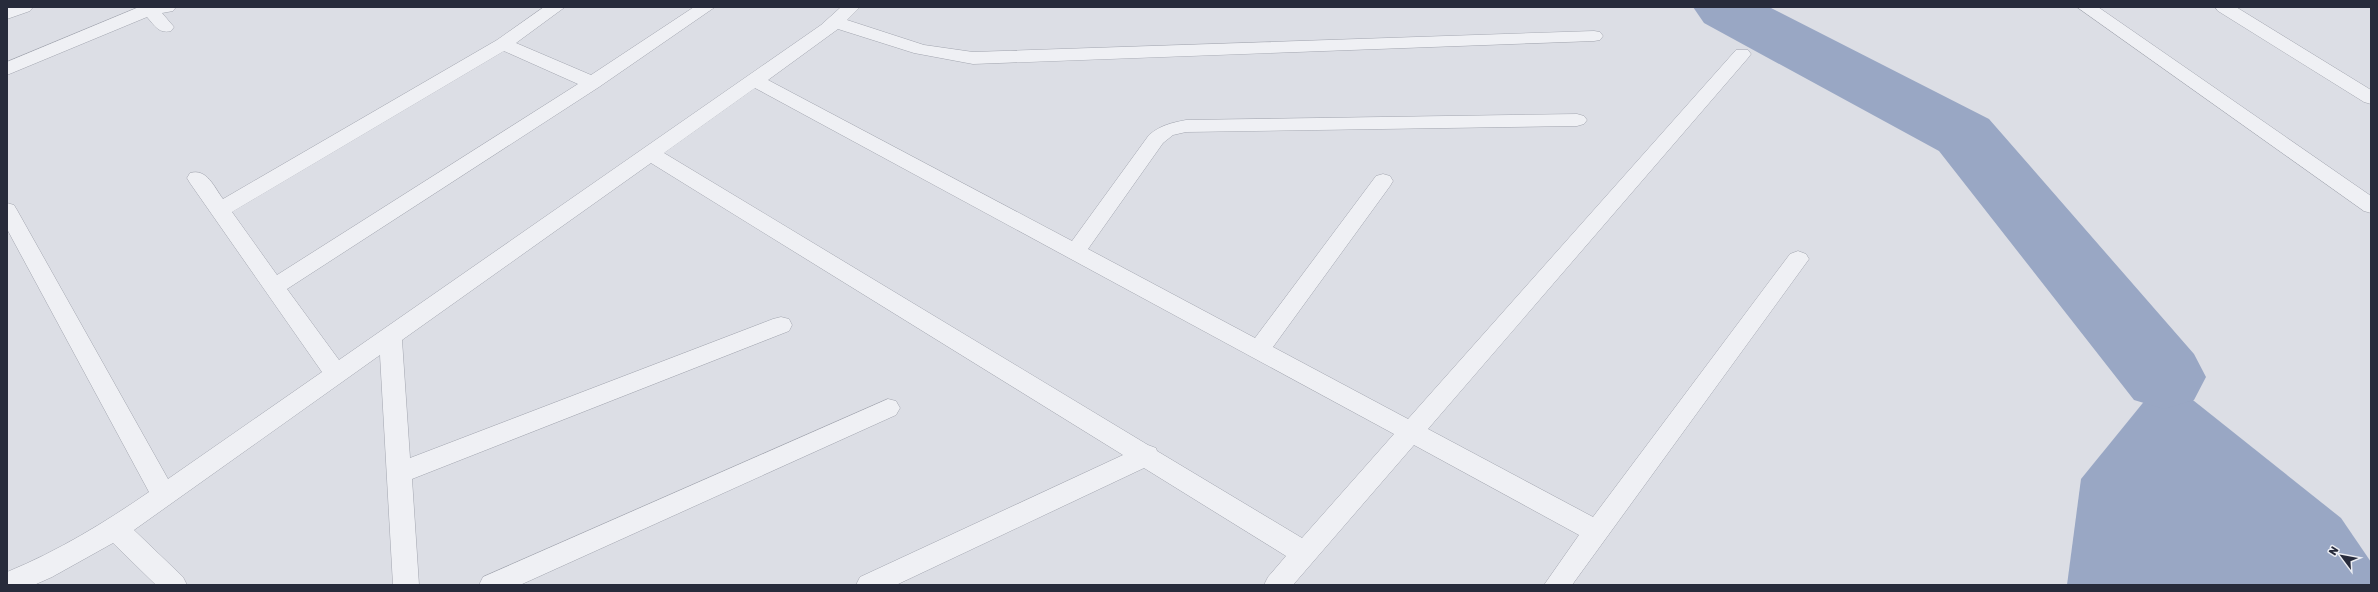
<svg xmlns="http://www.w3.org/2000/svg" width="2378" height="592" font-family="Rubik,sans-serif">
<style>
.water{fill:#99a7c4}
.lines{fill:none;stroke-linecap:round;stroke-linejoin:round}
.river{fill:#99a7c4;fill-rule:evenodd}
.minor-casing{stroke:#a2a5af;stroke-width:1}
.minor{fill:#eff0f4;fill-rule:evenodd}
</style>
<rect width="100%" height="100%" fill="#dcdee5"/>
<!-- water -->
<polygon class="water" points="2164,377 2341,518 2371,562 2371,585 2067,585 2081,479"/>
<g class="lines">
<!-- river -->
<polygon class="river" points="1693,7 1769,7 1989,119 2194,354 2206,377 2194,400 2164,409 2134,400 1939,151 1704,23"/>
<!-- minor casing -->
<g class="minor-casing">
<g id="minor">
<polygon points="33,7 30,11 7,19 7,8"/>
<path d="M139,7H176L173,11L162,13L174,27L171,31C159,34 155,26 147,17L7,75V62Z"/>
<path d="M544,7H565L516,43L591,75L694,7H715L599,87L287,289L339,360L821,25L841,7H860L847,20L924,45L973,52L1594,31L1600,32L1603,36L1600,40L1594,41L973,64L914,53L838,29L768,80L1072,241L1149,135C1161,125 1171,123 1186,120L1577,114L1584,116L1587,120L1584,124L1577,126L1186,132L1173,135L1163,143L1088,249L1255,338L1376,176L1383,174L1390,176L1393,181L1390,186L1273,347L1408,419L1736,50H1748L1751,54L1748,58L1428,429L1593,517L1790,254L1798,251L1806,254L1809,259L1572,585H1544L1579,535L1414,445L1293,585H1264L1268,577L1286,556L1144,468L896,585H856L860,577L1123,455L651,163L402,340L410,458L773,319L781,317L789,319L792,325L789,331L412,479L419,585H393L380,355L134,530L183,577L187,585H156L113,543L52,577L34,585H7V572C58,551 104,523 149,492L7,229V203L14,205L17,210L168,479L322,372L190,183L187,178L190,173C207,168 214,187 223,199L497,40ZM504,51L578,84L277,275L232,212ZM755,88L1394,434L1302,538L1157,451L1156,448L1148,445L664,153Z"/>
<polygon points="2077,7 2098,7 2371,196 2371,213 2364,211"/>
<polygon points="2215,7 2236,7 2371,90 2371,104 2364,102 2218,11"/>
<polygon points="888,399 896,401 900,408 896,415 520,585 479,585 483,577"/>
</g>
</g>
<!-- minor -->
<use href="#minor" class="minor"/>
</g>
<!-- border -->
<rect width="2378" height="592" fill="none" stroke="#272b3b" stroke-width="16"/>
<!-- north arrow -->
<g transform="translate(2342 556) rotate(302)" stroke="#ebedf3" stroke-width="3" paint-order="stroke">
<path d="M0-3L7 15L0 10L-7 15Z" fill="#272b3b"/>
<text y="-6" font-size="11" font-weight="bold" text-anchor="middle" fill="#272b3b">N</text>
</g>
</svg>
